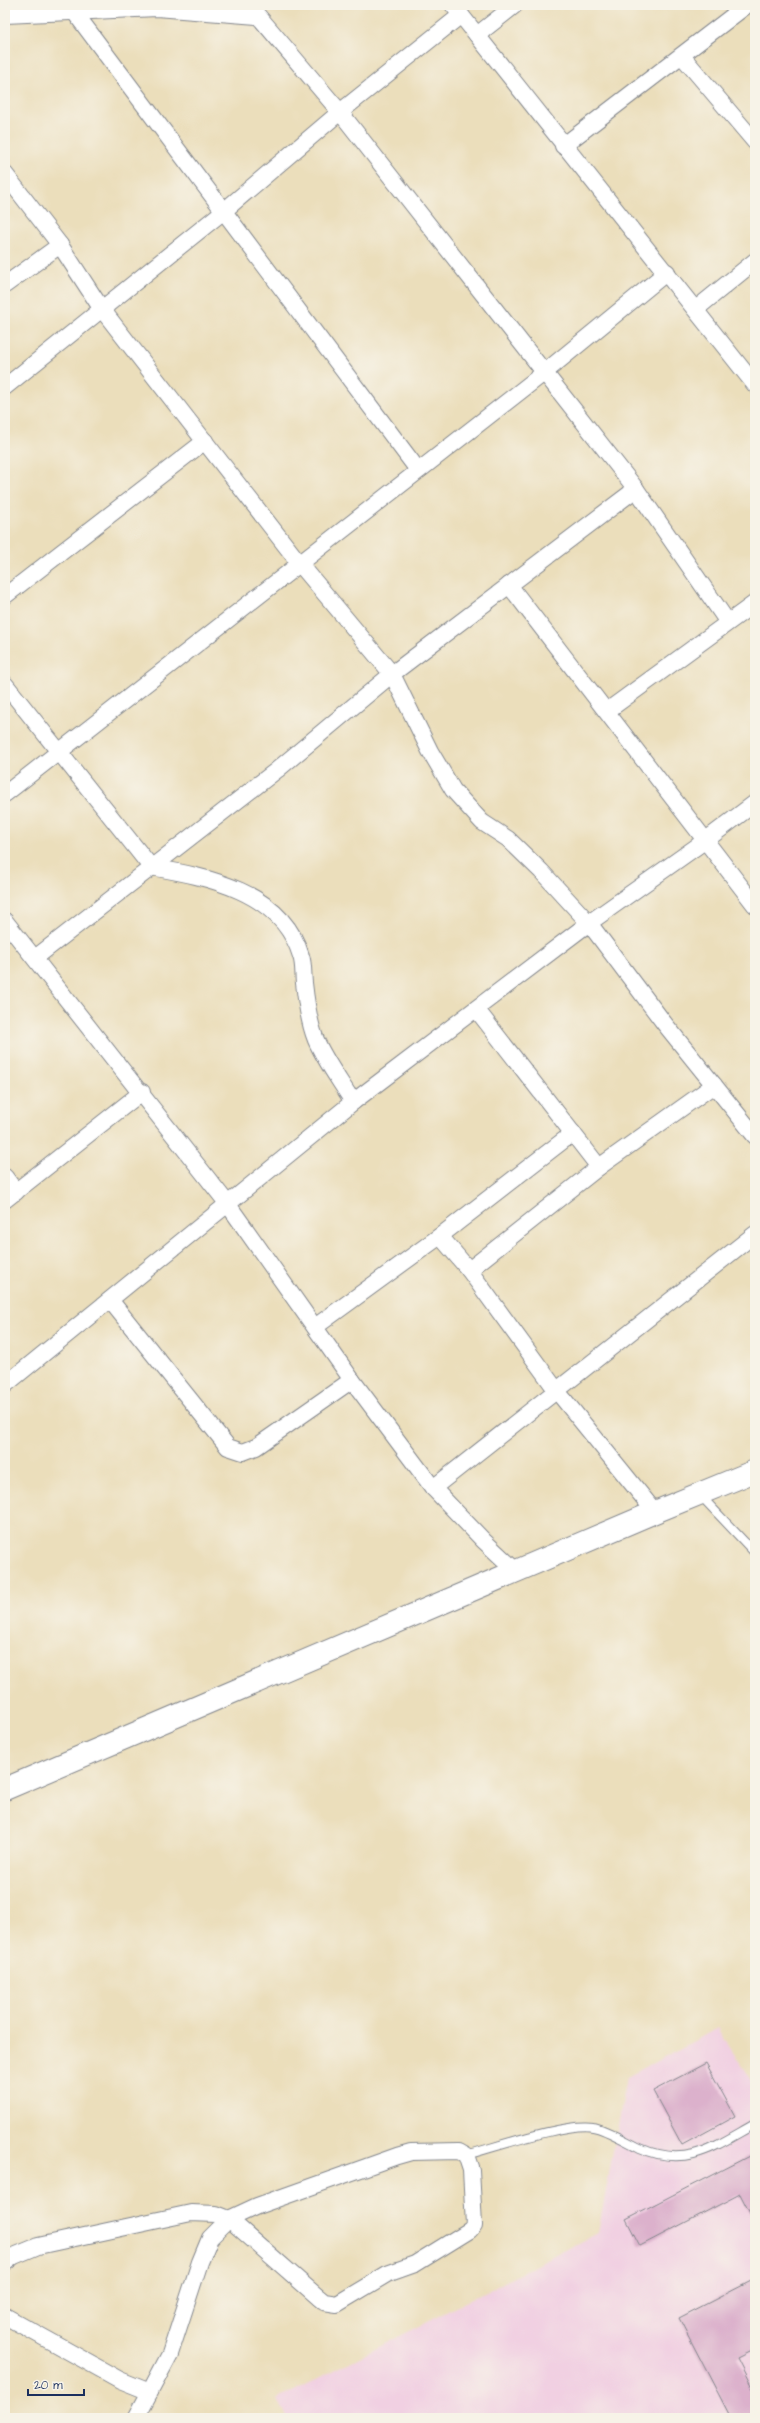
<svg xmlns="http://www.w3.org/2000/svg" width="760" height="2423" font-family="'Architects Daughter',sans-serif">
<style>
.built{fill:#f1d0e2}
.building{fill:#dcb1cc}
.lines{fill:none;stroke-linecap:round;stroke-linejoin:round}
.lane-casing{stroke:#83868c;stroke-width:10}
.street-casing{stroke:#83868c;stroke-width:18}
.secondary-casing{stroke:#83868c;stroke-width:24}
.lane{stroke:#fff;stroke-width:8}
.street{stroke:#fff;stroke-width:16}
.secondary{stroke:#fff;stroke-width:22}
</style>
<rect width="100%" height="100%" fill="#f7f3e8"/>
<filter id="ink" filterUnits="userSpaceOnUse"><feTurbulence type="fractalNoise" baseFrequency=".025" numOctaves="2"/><feDisplacementMap in="SourceGraphic" scale="8" xChannelSelector="R" yChannelSelector="G"/><feConvolveMatrix kernelMatrix="1 2 1 2 8 2 1 2 1" color-interpolation-filters="sRGB"/></filter>
<filter id="wash" filterUnits="userSpaceOnUse"><feTurbulence type="fractalNoise" baseFrequency=".012" numOctaves="4" result="noise"/><feDisplacementMap in="SourceGraphic" scale="16" xChannelSelector="R" yChannelSelector="G"/><feGaussianBlur stdDeviation="0.9" result="paint"/><feColorMatrix in="noise" values="0 0 0 0 0 0 0 0 0 0 0 0 0 0 0 0 0 1.4 0 .05"/><feComposite in="paint" operator="in"/></filter>
<g filter="url(#wash)">
<rect width="100%" height="100%" fill="#ebdebb"/>
<!-- built -->
<polygon class="built" points="718,2028 752,2082 755,2081 755,2418 287,2418 277,2400 598,2233 627,2077"/>
<g id="blocks">
<!-- building -->
<g class="building">
<polygon points="706,2063 735,2116 682,2145 653,2091"/>
<polygon points="755,2153 755,2223 740,2194 640,2246 626,2219"/>
<polygon points="755,2279 755,2349 737,2358 755,2393 755,2418 731,2418 679,2318"/>
</g>
</g>
</g>
<g filter="url(#ink)">
<use href="#blocks" fill-opacity="0" stroke="#83868c" stroke-width="1"/>
<g class="lines">
<!-- lane casing -->
<g class="lane-casing">
<g id="lane">
<polyline points="700,1495 755,1553"/>
<path d="M466,2155C493,2148 568,2122 593,2127C606,2129 627,2142 640,2148C687,2169 715,2146 755,2124"/>
</g>
</g>
<!-- street casing -->
<g class="street-casing">
<g id="street">
<polyline points="69,5 418,470"/>
<polyline points="249,5 340,112 636,489 727,621"/>
<polyline points="453,5 755,385"/>
<polyline points="5,15 157,8 257,16"/>
<polyline points="477,35 515,5"/>
<polyline points="682,56 755,142"/>
<polyline points="563,146 747,5"/>
<polyline points="5,174 60,245 101,308 300,564 392,674 430,751 453,790 482,822 508,839 541,871 589,923 664,1023 755,1136"/>
<polyline points="5,285 60,245"/>
<polyline points="696,309 755,261"/>
<polyline points="5,387 225,210 340,112 461,15"/>
<polyline points="509,585 755,905"/>
<polyline points="5,596 205,441"/>
<path d="M5,684L151,867C208,877 282,891 301,956C304,964 303,975 304,983C306,1001 309,1023 316,1040C325,1061 341,1082 353,1102"/>
<polyline points="607,711 755,603"/>
<polyline points="5,794 545,372 667,272"/>
<polyline points="5,921 227,1203 352,1380 433,1488 484,1541 517,1572"/>
<polyline points="35,958 277,770 392,674 636,489"/>
<polyline points="477,1010 599,1167"/>
<polyline points="5,1177 16,1192"/>
<polyline points="5,1200 142,1092"/>
<polyline points="440,1236 469,1270 557,1391 655,1512"/>
<polyline points="469,1270 599,1167 714,1085"/>
<polyline points="110,1300 228,1447 243,1452 256,1447 352,1380"/>
<polyline points="315,1327 440,1236 573,1133"/>
<polyline points="5,1385 353,1102 589,923 706,840 755,803"/>
<polyline points="433,1488 755,1234"/>
<polyline points="5,2263 14,2256 38,2246 191,2213 216,2214 229,2219 318,2297 324,2302 337,2304 387,2274 415,2264 470,2230 474,2225 471,2170 466,2155 459,2151 411,2152 397,2156 257,2206 229,2219 210,2238 200,2262 170,2354 136,2418"/>
<polyline points="5,2316 120,2380 150,2392"/>
</g>
</g>
<!-- secondary casing -->
<g class="secondary-casing">
<polyline id="secondary" points="5,1789 655,1512 755,1471"/>
</g>
<!-- lane -->
<use href="#lane" class="lane"/>
<!-- street -->
<use href="#street" class="street"/>
<!-- secondary -->
<use href="#secondary" class="secondary"/>
</g>
</g>
<!-- margin -->
<rect width="760" height="2423" fill="none" stroke="#f7f3e8" stroke-width="20"/>
<!-- scale -->
<path d="M28 2389v6h56v-6" fill="none" stroke="#1b2f5e" stroke-width="2"/>
<text x="34" y="2389" font-size="12" fill="#1b2f5e" stroke="#f7f3e8" stroke-width="3" paint-order="stroke">20 m</text>
</svg>
